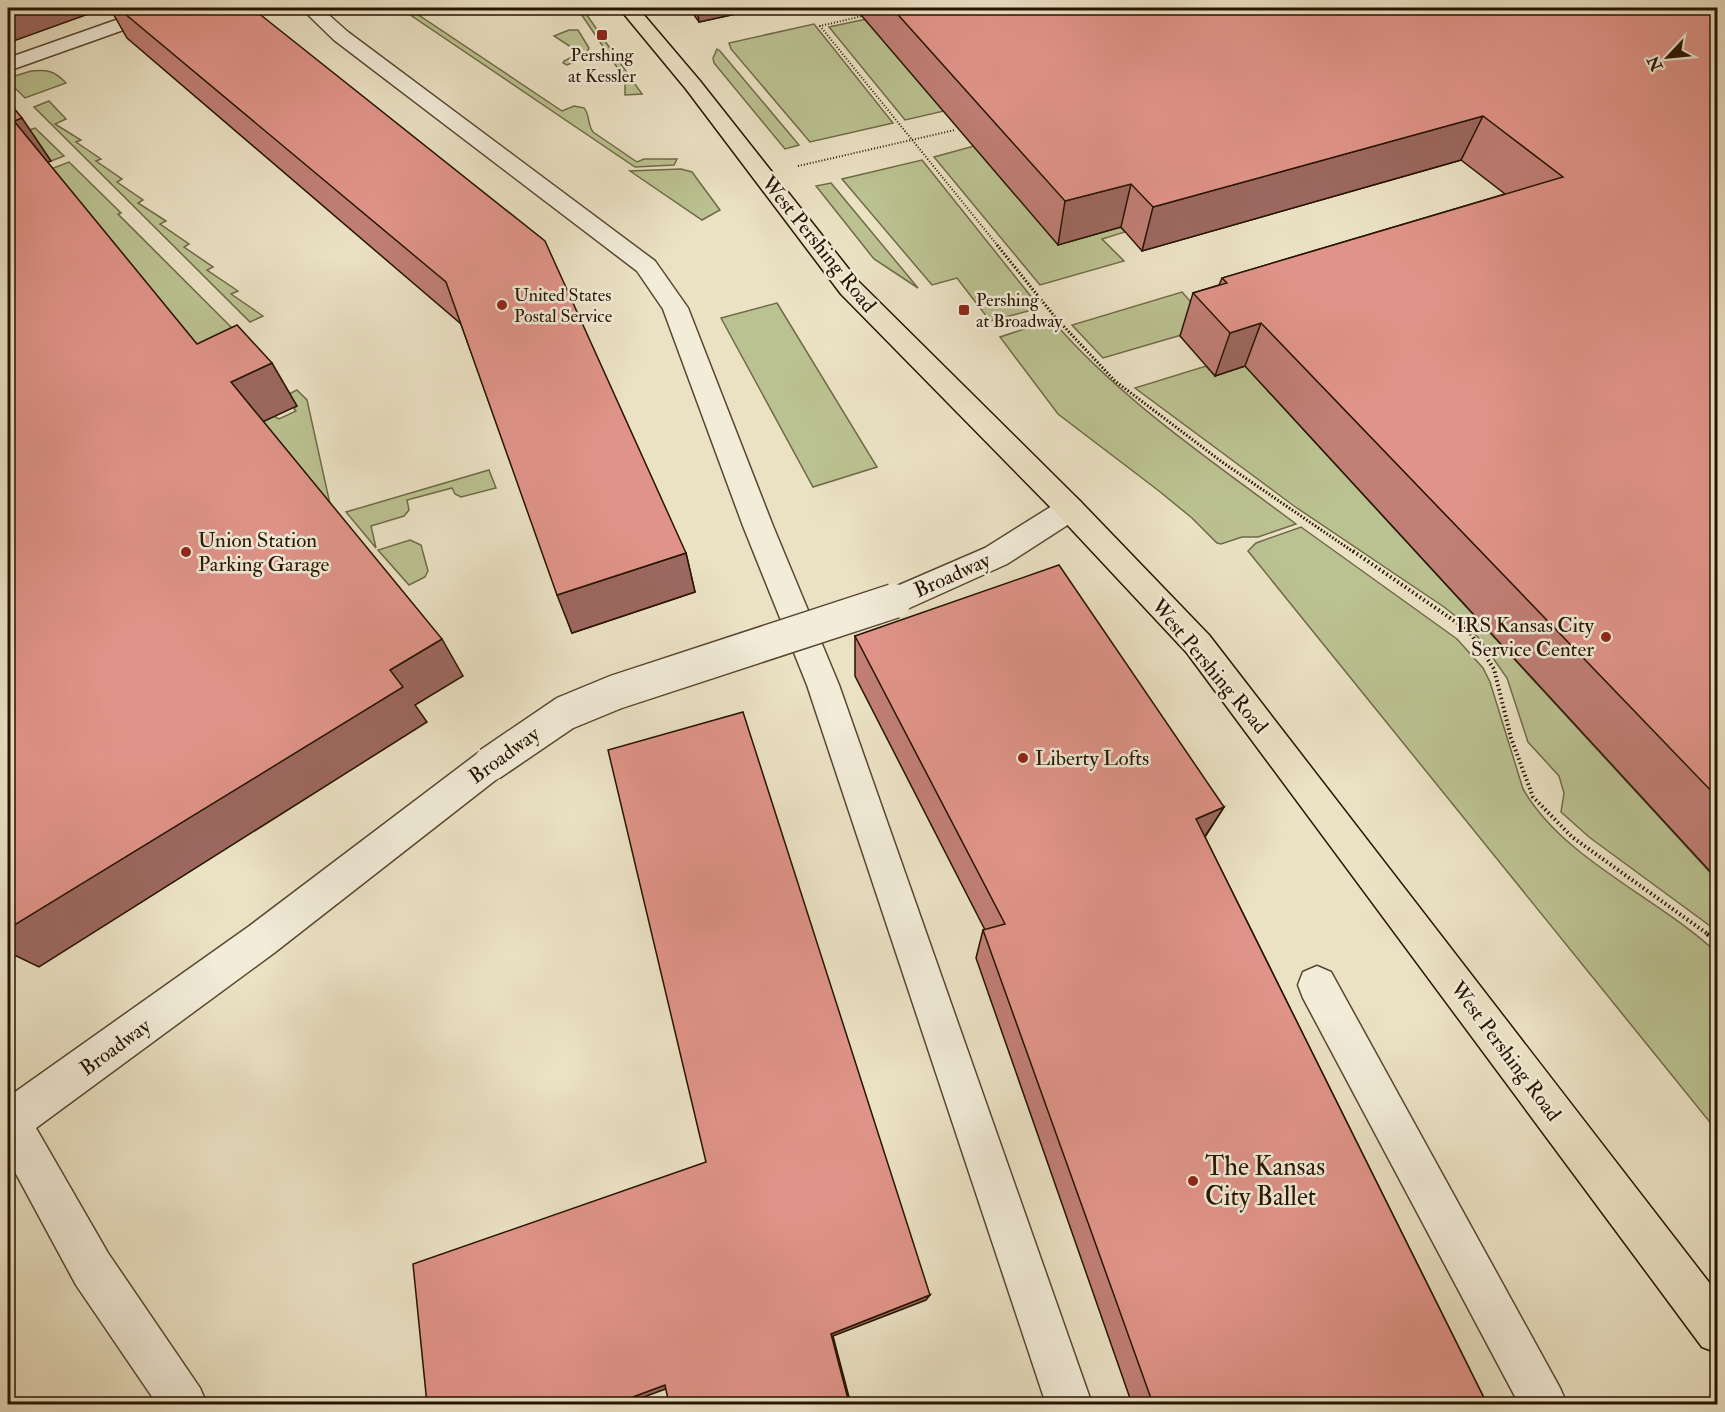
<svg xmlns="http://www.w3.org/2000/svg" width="1725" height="1412" font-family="'IM FELL Double Pica',serif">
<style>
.green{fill:#bbc291;stroke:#706a48;stroke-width:1.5}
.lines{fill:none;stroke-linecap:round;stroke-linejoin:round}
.minor-casing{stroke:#574731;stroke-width:3}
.major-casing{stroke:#261300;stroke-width:3}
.path-far3{stroke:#261300;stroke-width:2;stroke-dasharray:1 2;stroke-linecap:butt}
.path-far2{stroke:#261300;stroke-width:3;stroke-dasharray:1.5 2;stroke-linecap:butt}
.path-far1{stroke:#261300;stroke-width:4;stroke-dasharray:1.5 3;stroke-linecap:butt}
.path{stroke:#261300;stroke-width:4.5;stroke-dasharray:2 4;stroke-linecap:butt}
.minor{fill:#f2ecd9;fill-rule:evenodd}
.major{fill:#ebe2c4;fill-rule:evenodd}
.minor-bridge-casing{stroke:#574731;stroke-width:37;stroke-linecap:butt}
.minor-bridge{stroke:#f2ecd9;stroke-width:34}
.wall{fill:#c17f76;stroke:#261300;stroke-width:1.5}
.shaded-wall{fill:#9d6860;stroke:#261300;stroke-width:1.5}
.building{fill:#e09489;stroke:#261300;stroke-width:1.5}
.poi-dot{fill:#8f2418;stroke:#f2ecd9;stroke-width:2}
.labels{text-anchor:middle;stroke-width:5;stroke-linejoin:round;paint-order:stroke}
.far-poi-label{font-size:18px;fill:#261300;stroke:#f2ecd9;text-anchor:start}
.street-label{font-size:21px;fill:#261300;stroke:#f2ecd9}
.poi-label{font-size:21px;fill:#261300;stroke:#f2ecd9;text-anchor:start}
.near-poi-label{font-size:26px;fill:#261300;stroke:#f2ecd9;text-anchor:start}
</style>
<rect width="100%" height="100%" fill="#ebe2c4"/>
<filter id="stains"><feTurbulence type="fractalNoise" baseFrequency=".00333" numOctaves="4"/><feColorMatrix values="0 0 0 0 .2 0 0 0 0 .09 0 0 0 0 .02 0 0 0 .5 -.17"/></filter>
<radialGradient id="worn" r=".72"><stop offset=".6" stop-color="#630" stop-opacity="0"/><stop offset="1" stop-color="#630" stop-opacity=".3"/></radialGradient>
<!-- green -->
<g class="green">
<path d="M400,8H408L562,111L574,106L584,108C590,114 587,124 593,132L637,162L644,159H677L674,165L635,167Z"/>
<polygon points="577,8 582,8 642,94 625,95 625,79"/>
<polygon points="918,8 944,111 905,120 829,27"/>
<polygon points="814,24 893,123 810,142 731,49 729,43"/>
<polygon points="569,30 578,30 589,48 584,58 567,65 563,63 564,61 580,53 554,36"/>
<polygon points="717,49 720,51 799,145 785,149 714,63 713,58"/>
<path d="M31,71C47,69 55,71 66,83L25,98L8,81V78Z"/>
<polygon points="49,101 66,119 55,124 81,140 76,142 101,159 96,161 122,179 117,182 143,200 138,203 166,221 160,224 189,244 184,247 213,267 207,270 238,291 231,294 263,316 250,322 34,107"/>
<polygon points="35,128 64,156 51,161 26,131"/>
<polygon points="974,146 1121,228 1125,232 1102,239 1124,261 1040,285 934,157"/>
<polygon points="922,160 1037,304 1031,305 1032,310 990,321 957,278 932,285 842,179"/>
<polygon points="69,162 121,213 118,214 264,360 224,386 48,170"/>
<polygon points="681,169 692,172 720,210 702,220 630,171"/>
<polygon points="831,183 918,288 874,259 816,186"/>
<polygon points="1182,292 1212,326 1103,358 1072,325"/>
<polygon points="777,303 877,467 813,487 721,318"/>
<path d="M1052,320C1122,401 1211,460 1296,524L1258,537H1242L1221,544L1217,543L1192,518L1159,491L1058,414L1000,337Z"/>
<polygon points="1206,366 1215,376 1245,366 1717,880 1717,931 1589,837 1561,812 1564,793 1559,776 1528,742 1507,678 1481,641 1467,625 1444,607 1294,506 1135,388"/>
<polygon points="297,390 307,400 332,513 258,424 274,416 279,419 296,411 294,409 297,406 287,395"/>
<polygon points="489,470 496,488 461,497 455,494 452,488 407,500 409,510 404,516 371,526 376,548 346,512"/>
<path d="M1301,527L1457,639L1483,668L1490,682L1523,789C1564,860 1659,898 1717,953V1131L1248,551L1256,543Z"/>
<polygon points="410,540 421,545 428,571 425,577 409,585 378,550"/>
</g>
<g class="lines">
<!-- minor casing -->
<g class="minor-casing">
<g id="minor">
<polygon points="150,8 177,8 174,12 8,71 8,58"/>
<polygon points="301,8 321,8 348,32 655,261 688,308 773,526 839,685 1092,1404 1046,1404 807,685 743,526 663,309 637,271 334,40"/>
<polygon points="1070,498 1080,501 1085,509 1080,517 1007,564 905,610 894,613 883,610 879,601 883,592 985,548 1060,501"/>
<polygon points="490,749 502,753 507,764 502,775 274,953 36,1128 108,1253 200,1388 207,1404 157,1404 76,1285 8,1159 8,1097 248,927 478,753"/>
<polygon points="1317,966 1331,972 1560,1388 1567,1404 1519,1404 1303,998 1298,985 1303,972"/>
</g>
</g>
<!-- major casing -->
<g class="major-casing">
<polygon id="major" points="619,8 638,8 700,81 859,282 1080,501 1209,635 1718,1294 1718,1353 1702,1347 1187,653 1060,517 841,294 686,89"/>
</g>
<!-- path-far3 -->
<g class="path-far3">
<polyline points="867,15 820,26 998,246"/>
<polyline points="798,166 955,130"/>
</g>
<!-- path-far2 -->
<polyline class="path-far2" points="997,245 1055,317 1115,381 1222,462 1355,553"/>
<!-- path-far1 -->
<polyline class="path-far1" points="1353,551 1469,631 1494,669 1511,738 1533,797 1572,837 1709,935"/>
<!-- path -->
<polyline class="path" points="1707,934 1718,942"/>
<!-- minor -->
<use href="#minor" class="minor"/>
<!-- major -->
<use href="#major" class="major"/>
<!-- minor-bridge casing -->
<g class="minor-bridge-casing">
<polyline id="minor-bridge" points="490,764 565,713 616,692 894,601"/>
</g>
<!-- minor-bridge -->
<use href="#minor-bridge" class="minor-bridge"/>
</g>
<!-- wall -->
<g class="wall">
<polygon points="110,8 252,8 686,553 695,592 572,633 461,324 127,38"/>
<polygon points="689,8 763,8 699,22"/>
<polygon points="855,8 1718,8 1718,880 1245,366 1215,376 1180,336 1193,293 1219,285 1222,278 1505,194 1461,160 1142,251 1121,227 1058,245"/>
<polygon points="855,636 1224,807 1205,837 1487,1404 1132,1404 976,958 983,930 985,930 855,676"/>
</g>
<!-- shaded-wall -->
<g class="shaded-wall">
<polygon points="8,8 105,8 8,43"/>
<polygon points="697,8 763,8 699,22"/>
<polygon points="1483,116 1461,160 1142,251 1153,207"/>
<polygon points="22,118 51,161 44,164 14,121"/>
<polygon points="1131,184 1121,227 1058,245 1065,201"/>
<polygon points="1261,323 1245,366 1215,376 1230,333"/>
<polygon points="272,363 297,406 258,424 231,382"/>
<polygon points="686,553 695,592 572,633 557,595"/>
<polygon points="442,639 463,676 415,705 427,722 39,967 8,952 8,929 390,670"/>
<polygon points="1224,807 1202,841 1196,819"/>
<polygon points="930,1295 926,1300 833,1336 849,1397 848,1399 831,1334"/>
<polygon points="679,1384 625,1404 614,1404 665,1385"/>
</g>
<!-- building -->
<g class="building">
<polygon points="118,8 252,8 545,241 686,553 557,595 446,282"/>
<polygon points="892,8 1718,8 1718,19 1713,20 1718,23 1718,798 1261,323 1230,333 1193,293 1227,283 1222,278 1563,177 1483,116 1153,207 1131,184 1065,201"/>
<polygon points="8,101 22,118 14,121 197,344 237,325 272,363 231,382 442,639 390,670 403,687 8,929"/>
<polygon points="1059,565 1224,807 1196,819 1487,1404 1153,1404 983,930 1005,924 855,636"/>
<polygon points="743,712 930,1295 831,1334 848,1399 834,1404 669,1404 665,1385 614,1404 427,1404 413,1264 706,1162 608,750"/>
</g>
<!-- markers -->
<g class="poi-dot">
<rect x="596" y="29" width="12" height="12" rx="3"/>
<circle cx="502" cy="305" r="6"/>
<rect x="958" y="304" width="12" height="12" rx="3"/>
<circle cx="186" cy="552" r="6"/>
<circle cx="1606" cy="637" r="6"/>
<circle cx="1023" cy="758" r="6"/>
<circle cx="1193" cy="1181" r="6"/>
</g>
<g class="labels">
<!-- far-poi labels -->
<g class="far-poi-label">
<text x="602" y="61" text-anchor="middle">Pershing<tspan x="602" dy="21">at Kessler</tspan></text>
<text x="514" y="301">United States<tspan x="514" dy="21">Postal Service</tspan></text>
<text x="976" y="306">Pershing<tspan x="976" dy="21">at Broadway</tspan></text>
</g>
<!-- street labels -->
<g class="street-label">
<text transform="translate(819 244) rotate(51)" y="7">West Pershing Road</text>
<text transform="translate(952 575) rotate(-24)" y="7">Broadway</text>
<text transform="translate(1210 666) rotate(50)" y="7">West Pershing Road</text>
<text transform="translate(504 755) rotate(-36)" y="7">Broadway</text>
<text transform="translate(115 1047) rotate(-36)" y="7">Broadway</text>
<text transform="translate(1506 1051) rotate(53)" y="7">West Pershing Road</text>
</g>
<!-- poi labels -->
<g class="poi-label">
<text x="198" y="547">Union Station<tspan x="198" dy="24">Parking Garage</tspan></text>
<text x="1594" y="632" text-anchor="end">IRS Kansas City<tspan x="1594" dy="24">Service Center</tspan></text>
<text x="1035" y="765">Liberty Lofts</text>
</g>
<!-- near-poi labels -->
<g class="near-poi-label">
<text x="1205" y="1175">The Kansas<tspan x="1205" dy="30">City Ballet</tspan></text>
</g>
</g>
<!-- margin -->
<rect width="1725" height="1412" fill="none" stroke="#ebe2c4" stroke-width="30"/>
<rect x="9" y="9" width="1707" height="1394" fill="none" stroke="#261300" stroke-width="3"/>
<rect x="15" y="15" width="1695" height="1382" fill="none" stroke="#261300" stroke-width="1.5"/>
<!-- north arrow -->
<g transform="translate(1668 57) rotate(244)" stroke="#f2ecd9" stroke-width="4.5" paint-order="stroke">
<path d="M0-4.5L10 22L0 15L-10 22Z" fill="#261300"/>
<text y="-9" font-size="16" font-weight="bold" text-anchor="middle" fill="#261300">N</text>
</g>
<rect width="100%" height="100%" filter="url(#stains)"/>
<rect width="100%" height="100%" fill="url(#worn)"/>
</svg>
